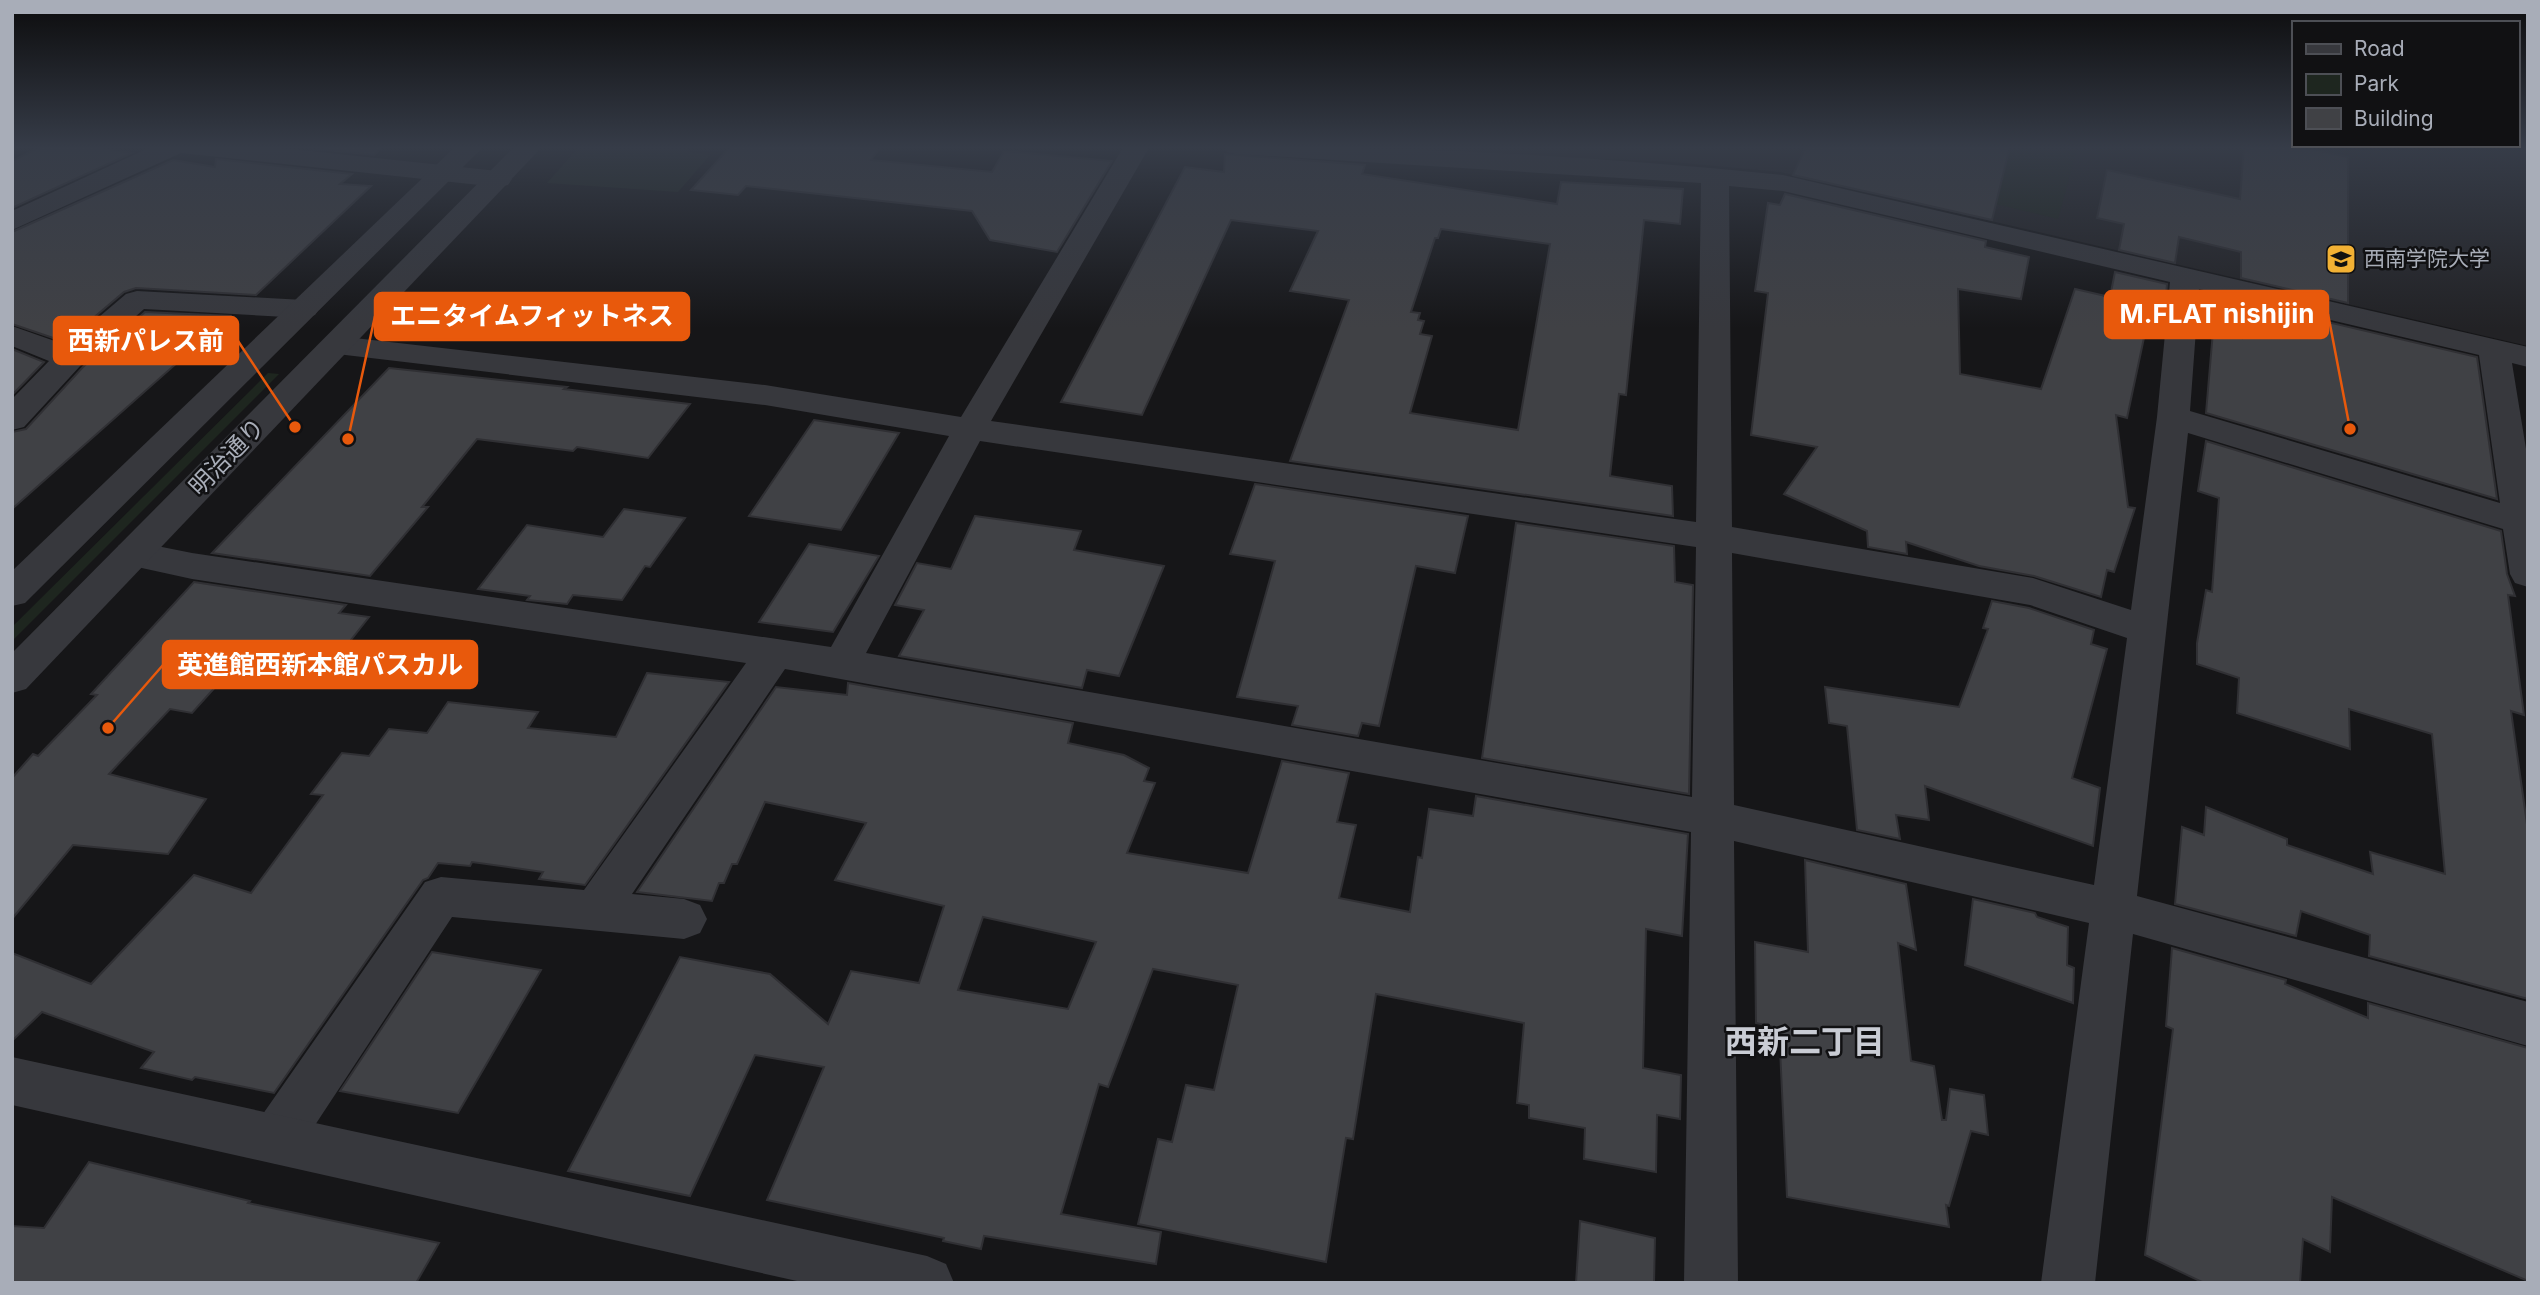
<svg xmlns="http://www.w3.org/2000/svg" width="2540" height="1295" font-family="Inter,'Noto Sans JP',sans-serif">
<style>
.built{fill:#222225}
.green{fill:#1e261f}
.building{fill:#404145;stroke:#303034;stroke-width:2;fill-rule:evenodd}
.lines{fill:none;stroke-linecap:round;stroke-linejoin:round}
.minor{fill:#37383d;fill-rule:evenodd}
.tertiary{fill:#37383d;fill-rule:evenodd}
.labels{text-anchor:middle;stroke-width:5;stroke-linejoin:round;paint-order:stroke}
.far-poi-label{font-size:21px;fill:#a8adb8;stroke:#111113;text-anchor:start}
.street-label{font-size:24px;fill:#a8adb8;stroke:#111113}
.near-neighbourhood-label{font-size:32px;font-weight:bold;fill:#c9ccd4;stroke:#111113}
.leader{fill:none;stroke:#e8590c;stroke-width:2.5}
.callout-dot{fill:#e8590c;stroke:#111113;stroke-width:2.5}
.callout{fill:#e8590c;stroke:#e8590c;stroke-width:2.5}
.callout-label{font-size:26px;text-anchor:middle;font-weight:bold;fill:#fff}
</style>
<rect width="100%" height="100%" fill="#161618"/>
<!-- built -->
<polygon class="built" points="1412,146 2528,146 2528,346 1780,172 1662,161 1407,153"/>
<!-- green -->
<g class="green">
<polygon points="580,146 688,146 685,151 710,155 678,192 547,183"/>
<polygon points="1834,146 2078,146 2058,219 1825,163"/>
<polygon points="268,373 279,374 12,641 12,627"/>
</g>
<!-- building -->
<g class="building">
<polygon points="42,146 93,146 132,153 12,208 12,161"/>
<polygon points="291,146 384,146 374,155"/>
<polygon points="731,146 881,146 871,160 992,172 1004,151 1112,161 1057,252 990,240 972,211 746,186 738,195 691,190"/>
<polygon points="1806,146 2010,146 1992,220 1793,175"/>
<polygon points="2244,146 2296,146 2348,157 2348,303 2241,278 2241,252 2179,237 2175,263 2119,250 2124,224 2097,218 2107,170 2240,199"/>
<path d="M1225,154L1365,165L1362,174L1557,204L1561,182L1683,189L1680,224L1644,220L1626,395L1619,394L1610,476L1672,486L1673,516L1290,461L1349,300L1290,291L1318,231L1231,220L1142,415L1061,402L1185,167L1224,172ZM1441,229L1550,244L1518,430L1410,413L1432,336L1420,334L1424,321L1418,320L1420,313L1411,312L1435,238H1438Z"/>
<polygon points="216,159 352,174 340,184 371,186 256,295 136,288 124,292 65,342 12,324 12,232 173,160 215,167"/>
<polygon points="1785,194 1986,241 1985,247 2029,257 2021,299 1958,289 1960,374 2041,389 2075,289 2110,297 2115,272 2167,284 2164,318 2149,314 2127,418 2116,415 2128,507 2135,508 2114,572 2107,570 2101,597 2034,576 1979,566 1906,542 1907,554 1868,547 1867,531 1784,494 1817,447 1751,435 1768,293 1755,291 1768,203 1780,205"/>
<polygon points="2242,302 2477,357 2497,499 2206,413 2213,331 2242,338"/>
<polygon points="145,312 230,316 12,509 12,432 26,429 83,367"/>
<polygon points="12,349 44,362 12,395"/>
<polygon points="389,368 567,387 564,389 690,404 648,458 577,447 573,451 477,439 422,507 428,507 370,576 212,553"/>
<polygon points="814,420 899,433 841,530 749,516"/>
<polygon points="2206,441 2501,531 2507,574 2515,596 2508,595 2524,715 2511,711 2528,831 2528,999 2369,956 2370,935 2301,911 2296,936 2175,904 2182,827 2204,835 2206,807 2287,839 2287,845 2373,874 2370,852 2445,874 2432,734 2349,709 2350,749 2237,713 2239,678 2197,664 2197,643 2206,590 2212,592 2219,498 2198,491"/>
<polygon points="1255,484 1468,516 1455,573 1416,566 1379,726 1362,723 1358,736 1292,725 1298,706 1237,697 1275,561 1230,554"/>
<polygon points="624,509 685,518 650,567 645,566 622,600 573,595 567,604 527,600 530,596 478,589 527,525 603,537"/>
<polygon points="975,516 1081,531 1074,550 1164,566 1119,676 1087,670 1082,688 899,656 924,610 895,605 917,563 951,569"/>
<polygon points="1516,523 1674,546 1675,582 1693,585 1689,794 1482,758"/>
<polygon points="809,544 879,556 833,632 759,622"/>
<polygon points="194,582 346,605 339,613 369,617 328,669 218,684 192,713 170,709 109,774 206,799 168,854 73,845 12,919 12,778 33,754 38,756 97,695 91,694"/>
<polygon points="1992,601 2029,608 2094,630 2091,644 2107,649 2072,778 2100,788 2093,846 1925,786 1929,820 1896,815 1900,839 1857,830 1847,726 1829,723 1825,687 1959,707 1988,629 1983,628"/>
<polygon points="647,673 729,682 585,885 539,879 543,872 472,862 470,866 438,863 428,878 423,880 274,1093 195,1077 192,1080 141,1068 154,1052 42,1012 12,1041 12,953 91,984 194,875 251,893 323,795 311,794 342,753 369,756 389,729 427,733 448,702 538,712 528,728 616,737"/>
<path d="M848,683L1073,723L1068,743L1124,755L1149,768L1144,781L1155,783L1127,853L1248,873L1282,761L1349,773L1337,822L1356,825L1339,898L1410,912L1418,857L1422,858L1429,809L1473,816L1476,796L1688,834L1682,936L1646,929L1643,1068L1681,1075L1680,1119L1657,1115L1656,1172L1584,1159L1585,1128L1529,1118V1105L1517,1103L1524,1023L1376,994L1353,1139L1346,1138L1326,1262L1138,1224L1158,1139L1172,1142L1186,1085L1214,1090L1238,985L1153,969L1108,1087L1099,1084L1061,1214L1161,1232L1156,1264L984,1236L981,1249L943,1241L944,1238L767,1200L824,1067L755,1055L690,1196L568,1171L680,957L770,974L828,1024L851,971L919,983L944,906L835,880L866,823L765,802L737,864H732L724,883H719L712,901L637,892L776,687L847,695ZM983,917L1096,942L1068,1009L958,990Z"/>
<polygon points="1805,860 1906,884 1916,950 1898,943 1911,1061 1934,1066 1942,1120 1946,1120 1950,1089 1984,1095 1988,1135 1971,1131 1949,1206 1946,1205 1949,1227 1787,1197 1779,1028 1756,1023 1755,942 1808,952"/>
<polygon points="1973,899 2035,913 2037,917 2068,927 2067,965 2074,968 2073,1003 1965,965"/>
<polygon points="2172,948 2286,980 2285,984 2368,1018 2368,1003 2528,1048 2528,1281 2332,1197 2330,1252 2303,1239 2300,1283 2204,1283 2145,1255 2173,1029 2166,1026"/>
<polygon points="432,952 541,970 458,1113 340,1091"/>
<polygon points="89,1162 250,1201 248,1203 439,1243 416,1283 12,1283 12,1226 44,1228"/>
<polygon points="1580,1221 1655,1238 1654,1283 1576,1283"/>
</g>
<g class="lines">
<!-- minor -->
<g class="minor">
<polygon points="153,146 263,146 498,171 508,173 512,179 508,185 498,187 181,153 12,230 12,211"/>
<path d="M1124,146H1150L991,421L1696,522L1701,183L1236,154L1227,152L1223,146C1410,146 1597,156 1783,175L2528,347V367L2512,363L2528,461V587L2515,583L2510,574L2503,529L2188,433L2137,896L2528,1002V1046L2133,934L2095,1283H2041L2089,923L1734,841L1738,1283H1684L1691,832L785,669L632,894L684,899L700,905L707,919L700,933L684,939L452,917L294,1157L276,1164L258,1157L251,1139L258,1121L425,882L441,877L584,890L746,663L192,579L119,563L114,554L119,545L132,541L192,553L831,647L949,436L765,405L337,354L326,352L321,345L326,338L337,336L765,385L961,417ZM1729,186L1783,191L2170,282L2157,417L2131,610L2033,578L1732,527ZM2199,289L2479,355L2500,503L2190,411ZM980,441L1696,547L1692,797L866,653ZM1732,553L2030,605L2127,638L2094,885L1734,805Z"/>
<polygon points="137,291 304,300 315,303 319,309 315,315 304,318 144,309 81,365 24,427 12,430 12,399 49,361 12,346 12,326 66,345 126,294"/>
</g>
<!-- tertiary -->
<g class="tertiary">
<polygon points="456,146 484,146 25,603 12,606 12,571"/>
<polygon points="515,146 543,146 26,689 12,693 12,653"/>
<polygon points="12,1057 927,1256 946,1264 954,1283 806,1283 12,1105"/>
</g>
</g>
<!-- sky -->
<linearGradient id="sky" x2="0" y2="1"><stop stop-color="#0c0c0d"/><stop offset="0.45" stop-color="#363c48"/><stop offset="1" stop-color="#363c48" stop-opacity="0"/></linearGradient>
<rect width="2540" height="328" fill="url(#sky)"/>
<!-- icons -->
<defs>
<g id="university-square" transform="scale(1.575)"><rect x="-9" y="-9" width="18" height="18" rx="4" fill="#f2b134" stroke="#111113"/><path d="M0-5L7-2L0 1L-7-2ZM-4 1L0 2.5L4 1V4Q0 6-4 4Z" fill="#111"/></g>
</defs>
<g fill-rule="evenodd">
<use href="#university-square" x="2341" y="259"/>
</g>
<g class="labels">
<!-- far-poi labels -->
<g class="far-poi-label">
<text x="2364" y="266">西南学院大学</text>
</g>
<!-- street labels -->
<g class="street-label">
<text transform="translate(227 457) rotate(-46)" y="8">明治通り</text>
</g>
<!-- near-neighbourhood labels -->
<g class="near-neighbourhood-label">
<text x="1805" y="1053">西新二丁目</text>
</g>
</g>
<!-- callouts -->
<path class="leader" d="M2350 429L2328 314M348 439L375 316M295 427L238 341M108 728L163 665"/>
<g class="callout-dot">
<circle cx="2350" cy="429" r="7"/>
<circle cx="348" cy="439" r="7"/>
<circle cx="295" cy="427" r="7"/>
<circle cx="108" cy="728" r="7"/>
</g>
<g class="callout">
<rect x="2105" y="291" width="223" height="47" rx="7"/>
<rect x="375" y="293" width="314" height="47" rx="7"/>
<rect x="54" y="317" width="184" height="47" rx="7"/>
<rect x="163" y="641" width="314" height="47" rx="7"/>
</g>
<g class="callout-label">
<text x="2217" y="323">M.FLAT nishijin</text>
<text x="532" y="325">エニタイムフィットネス</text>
<text x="146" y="350">西新パレス前</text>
<text x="320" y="674">英進館西新本館パスカル</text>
</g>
<!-- border -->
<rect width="2540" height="1295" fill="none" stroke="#a8adb8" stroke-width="28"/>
<!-- legend -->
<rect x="2292" y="21" width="228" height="126" fill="#111113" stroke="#4d4f55" stroke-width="2"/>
<rect x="2306" y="44" width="35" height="10" fill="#37383d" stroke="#4d4f55" stroke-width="2"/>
<text x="2354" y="56" font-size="21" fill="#a8adb8">Road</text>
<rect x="2306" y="74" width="35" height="21" fill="#1e261f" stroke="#4d4f55" stroke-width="2"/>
<text x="2354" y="91" font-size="21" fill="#a8adb8">Park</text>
<rect x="2306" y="108" width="35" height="21" fill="#404145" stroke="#4d4f55" stroke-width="2"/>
<text x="2354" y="126" font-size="21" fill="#a8adb8">Building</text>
</svg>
